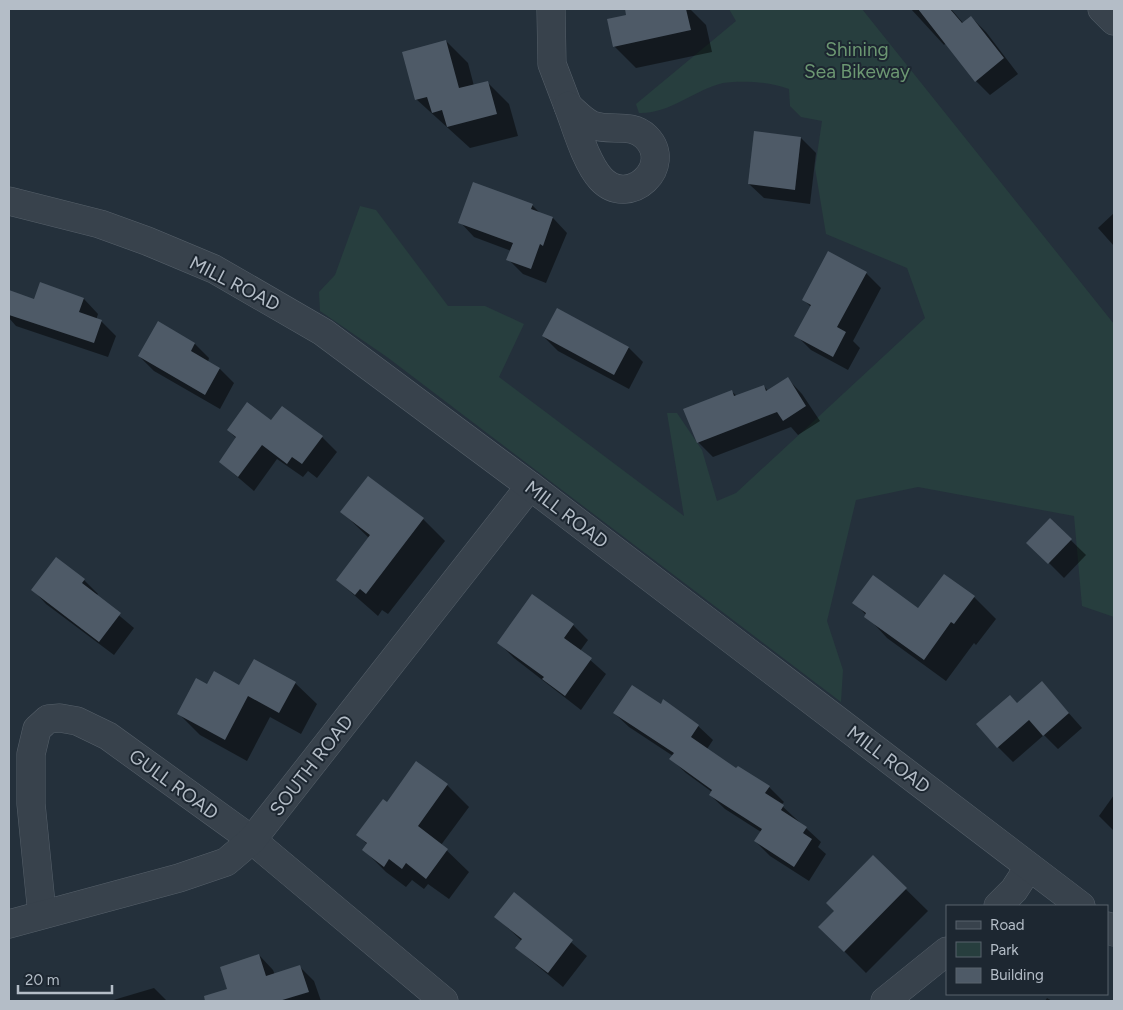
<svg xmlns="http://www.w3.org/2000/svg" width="1123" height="1010" font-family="Figtree,sans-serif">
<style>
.green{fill:#273e3e}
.shadow{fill:#0007}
.building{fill:#4e5a67}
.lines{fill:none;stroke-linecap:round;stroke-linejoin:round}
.minor-casing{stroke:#56606a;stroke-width:29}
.tertiary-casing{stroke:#56606a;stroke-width:29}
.minor{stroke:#38424c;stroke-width:28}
.tertiary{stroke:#38424c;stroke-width:28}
.labels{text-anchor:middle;stroke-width:4;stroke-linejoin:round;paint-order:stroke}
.park-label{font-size:19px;fill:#6c9772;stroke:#1d2731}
.street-label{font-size:19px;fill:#b4bdc7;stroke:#1d2731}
</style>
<rect width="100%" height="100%" fill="#24303b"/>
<!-- green -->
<path class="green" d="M729,9H862L1114,324V617L1082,606L1074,516L918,487L856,500L827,621L843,670L841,702L387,357L320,311L319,292L335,275L360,206L376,210L448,306H485L524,324L499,377L684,516L667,413H677L702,450L717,501L736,493L925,318L907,268L826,234L815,168L822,121L801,117L790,106L789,89C771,82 743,80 723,83C694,90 670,114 639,113L636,104L736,21Z"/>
<!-- shadow -->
<g class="shadow">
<polygon points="626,9 690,9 706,25 712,52 636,68 614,46 627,16"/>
<polygon points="911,9 951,9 963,23 971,17 986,32 1018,74 990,95 976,81 946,43 944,45"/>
<polygon points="446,41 468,63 474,86 487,82 509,104 518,136 470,148 416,99"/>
<polygon points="801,138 816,153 810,204 764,198 749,184"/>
<polygon points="532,205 540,213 553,218 567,233 546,283 523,274 508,259 511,251 474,237 460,222"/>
<polygon points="1114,213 1114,246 1098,228"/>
<polygon points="866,273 881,288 853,341 860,348 848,370 811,350 796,335 811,307 803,299"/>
<polygon points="9,291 35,300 84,299 98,314 96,320 101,321 116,336 108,357 16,326 9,318"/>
<polygon points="543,336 629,348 643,362 629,389 558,351"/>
<polygon points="195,344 209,358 208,362 220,369 234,383 220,409 154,371 139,356"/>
<polygon points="788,379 802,394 820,421 798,435 791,427 713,457 698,442 731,391 737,396 764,386 768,391"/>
<polygon points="282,408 322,437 337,452 317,478 308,471 303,477 277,459 254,491 220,462 237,439 228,430 272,422"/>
<polygon points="342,512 423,519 445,541 388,614 382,610 378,616 337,580 369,538"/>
<polygon points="1050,520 1086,555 1064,578 1028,542"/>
<polygon points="944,576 974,597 996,619 976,645 974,643 946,681 887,638 854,602 919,610"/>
<polygon points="84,580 98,594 96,596 134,628 114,655 46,604 33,590"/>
<polygon points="573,625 588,640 580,651 606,674 581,710 514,658 499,643"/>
<polygon points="295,683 317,704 301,734 270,717 247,761 200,735 178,713 240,687"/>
<polygon points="1042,683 1082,728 1058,749 1044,735 1013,762 998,747 1017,704"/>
<polygon points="661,705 698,726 713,740 707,749 736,770 769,787 784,802 781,805 821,842 818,847 826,854 809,881 770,856 755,841 761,832 725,809 710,795 712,792 686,773 671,759 673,756 629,727 614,713"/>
<polygon points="417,762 447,785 469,807 441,845 469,872 449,899 428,884 424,889 412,880 406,887 386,872 364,850 368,845 358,835 387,804"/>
<polygon points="1114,795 1114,831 1099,816"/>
<polygon points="873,857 928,911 866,973 820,927 835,911"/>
<polygon points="514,893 587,956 563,987 516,948 522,941 496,917"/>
<polygon points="259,955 273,970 275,975 300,967 314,981 321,1001 232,1001 221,968"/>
<polygon points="154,988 167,1001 110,1001"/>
<polygon points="1047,998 1052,1001 1045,1001"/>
</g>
<!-- building -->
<g class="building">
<polygon points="625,9 686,9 691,30 613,47 607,19 626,15"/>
<polygon points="918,9 950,9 962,23 971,16 1004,58 975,82"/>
<polygon points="446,40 459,88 488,81 497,114 447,127 442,110 432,113 427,97 415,100 402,52"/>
<polygon points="754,131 801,137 795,190 748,184"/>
<polygon points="473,182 533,204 531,209 553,217 543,246 540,244 531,269 506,260 513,243 458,223"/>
<polygon points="828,251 867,272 837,327 846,332 833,357 794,336 811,305 802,300"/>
<polygon points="40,282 84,298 79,312 102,320 94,343 9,315 9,290 34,299"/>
<polygon points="557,308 629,347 614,375 542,336"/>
<polygon points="158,321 195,343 191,351 220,368 205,395 138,356"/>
<polygon points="788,377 806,406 783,421 777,412 697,443 683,409 732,390 734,396 764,385 766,391"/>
<polygon points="247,402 271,420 282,406 323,436 302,464 292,457 287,464 262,445 238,477 219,462 236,437 227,430"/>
<polygon points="368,476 424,518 366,594 360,589 355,595 336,580 370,535 340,512"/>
<polygon points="1050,518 1072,539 1048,564 1026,543"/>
<polygon points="56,557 85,579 82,583 121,613 99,642 31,590"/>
<polygon points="944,574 975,596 954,624 951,622 924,660 864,617 866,613 852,603 873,575 918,608"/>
<polygon points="532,594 574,624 564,638 592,658 565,696 542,679 544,677 497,643"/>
<polygon points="254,659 296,682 279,713 248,696 225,740 177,714 196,678 207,684 214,671 239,685"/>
<polygon points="1042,681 1069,713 1043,736 1029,720 997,748 976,724 1010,695 1017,703"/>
<polygon points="632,685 661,704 663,699 699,725 691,737 736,768 738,766 770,786 765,793 784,805 781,810 807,827 803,833 812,839 794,867 754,841 762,829 709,795 712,790 669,759 674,753 613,713"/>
<polygon points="416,761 448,784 418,826 448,849 426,879 406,863 402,869 389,859 384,867 362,850 367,843 356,835 383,799 387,802"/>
<polygon points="873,855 907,888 844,952 818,927 834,911 826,903"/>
<polygon points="514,892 573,940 548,973 515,948 522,939 494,917"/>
<polygon points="259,954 266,976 300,965 309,992 279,1001 205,1001 204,996 227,989 220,967"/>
</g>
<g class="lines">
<!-- minor casing -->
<g class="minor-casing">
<g id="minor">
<polyline points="551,9 552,64 568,106"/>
<polyline points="1102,9 1114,21"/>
<path d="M568,106C575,112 583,121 592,125C610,132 631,122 646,137C675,166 629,209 601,179C586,163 576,127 568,106Z"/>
<polyline points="998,906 1014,890 1029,867"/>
<polyline points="42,914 31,804 31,754 37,729 48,719 60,718 77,721 108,736 252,840 444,1001"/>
<polyline points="9,924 179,878 226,862 252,840 530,486"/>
<polyline points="885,1001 947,951"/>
</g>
</g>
<!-- tertiary casing -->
<g class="tertiary-casing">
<g id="tertiary">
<polyline points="9,201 100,224 147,241 214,269 323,332 530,486 1081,906"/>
<polyline points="1107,926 1114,932"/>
</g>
</g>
<!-- minor -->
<use href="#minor" class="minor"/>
<!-- tertiary -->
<use href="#tertiary" class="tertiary"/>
</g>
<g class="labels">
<!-- park labels -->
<g class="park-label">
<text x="857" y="56">Shining<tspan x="857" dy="22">Sea Bikeway</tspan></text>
</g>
<!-- street labels -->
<g class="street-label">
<text transform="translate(235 283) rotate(27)" y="7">MILL ROAD</text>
<text transform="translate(567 514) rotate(37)" y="7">MILL ROAD</text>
<text transform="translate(889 759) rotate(37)" y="7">MILL ROAD</text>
<text transform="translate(311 765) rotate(-52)" y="7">SOUTH ROAD</text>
<text transform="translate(174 784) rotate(36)" y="7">GULL ROAD</text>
</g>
</g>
<!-- border -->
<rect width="1123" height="1010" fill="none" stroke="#b4bdc7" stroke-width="20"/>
<!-- legend -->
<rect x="946" y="905" width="162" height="90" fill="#1d2731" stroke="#59636d"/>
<rect x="956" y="921" width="25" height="8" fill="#38424c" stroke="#59636d"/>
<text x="990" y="930" font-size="15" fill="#b4bdc7">Road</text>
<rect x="956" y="942" width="25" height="15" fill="#273e3e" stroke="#59636d"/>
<text x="990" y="955" font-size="15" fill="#b4bdc7">Park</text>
<rect x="956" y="968" width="25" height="15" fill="#4e5a67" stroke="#59636d"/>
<text x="990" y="980" font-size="15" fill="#b4bdc7">Building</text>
<!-- scale -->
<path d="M18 985v8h94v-8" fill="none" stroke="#b4bdc7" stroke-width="2.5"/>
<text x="25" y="985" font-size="15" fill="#b4bdc7" stroke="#1d2731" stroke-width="4" paint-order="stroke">20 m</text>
</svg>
